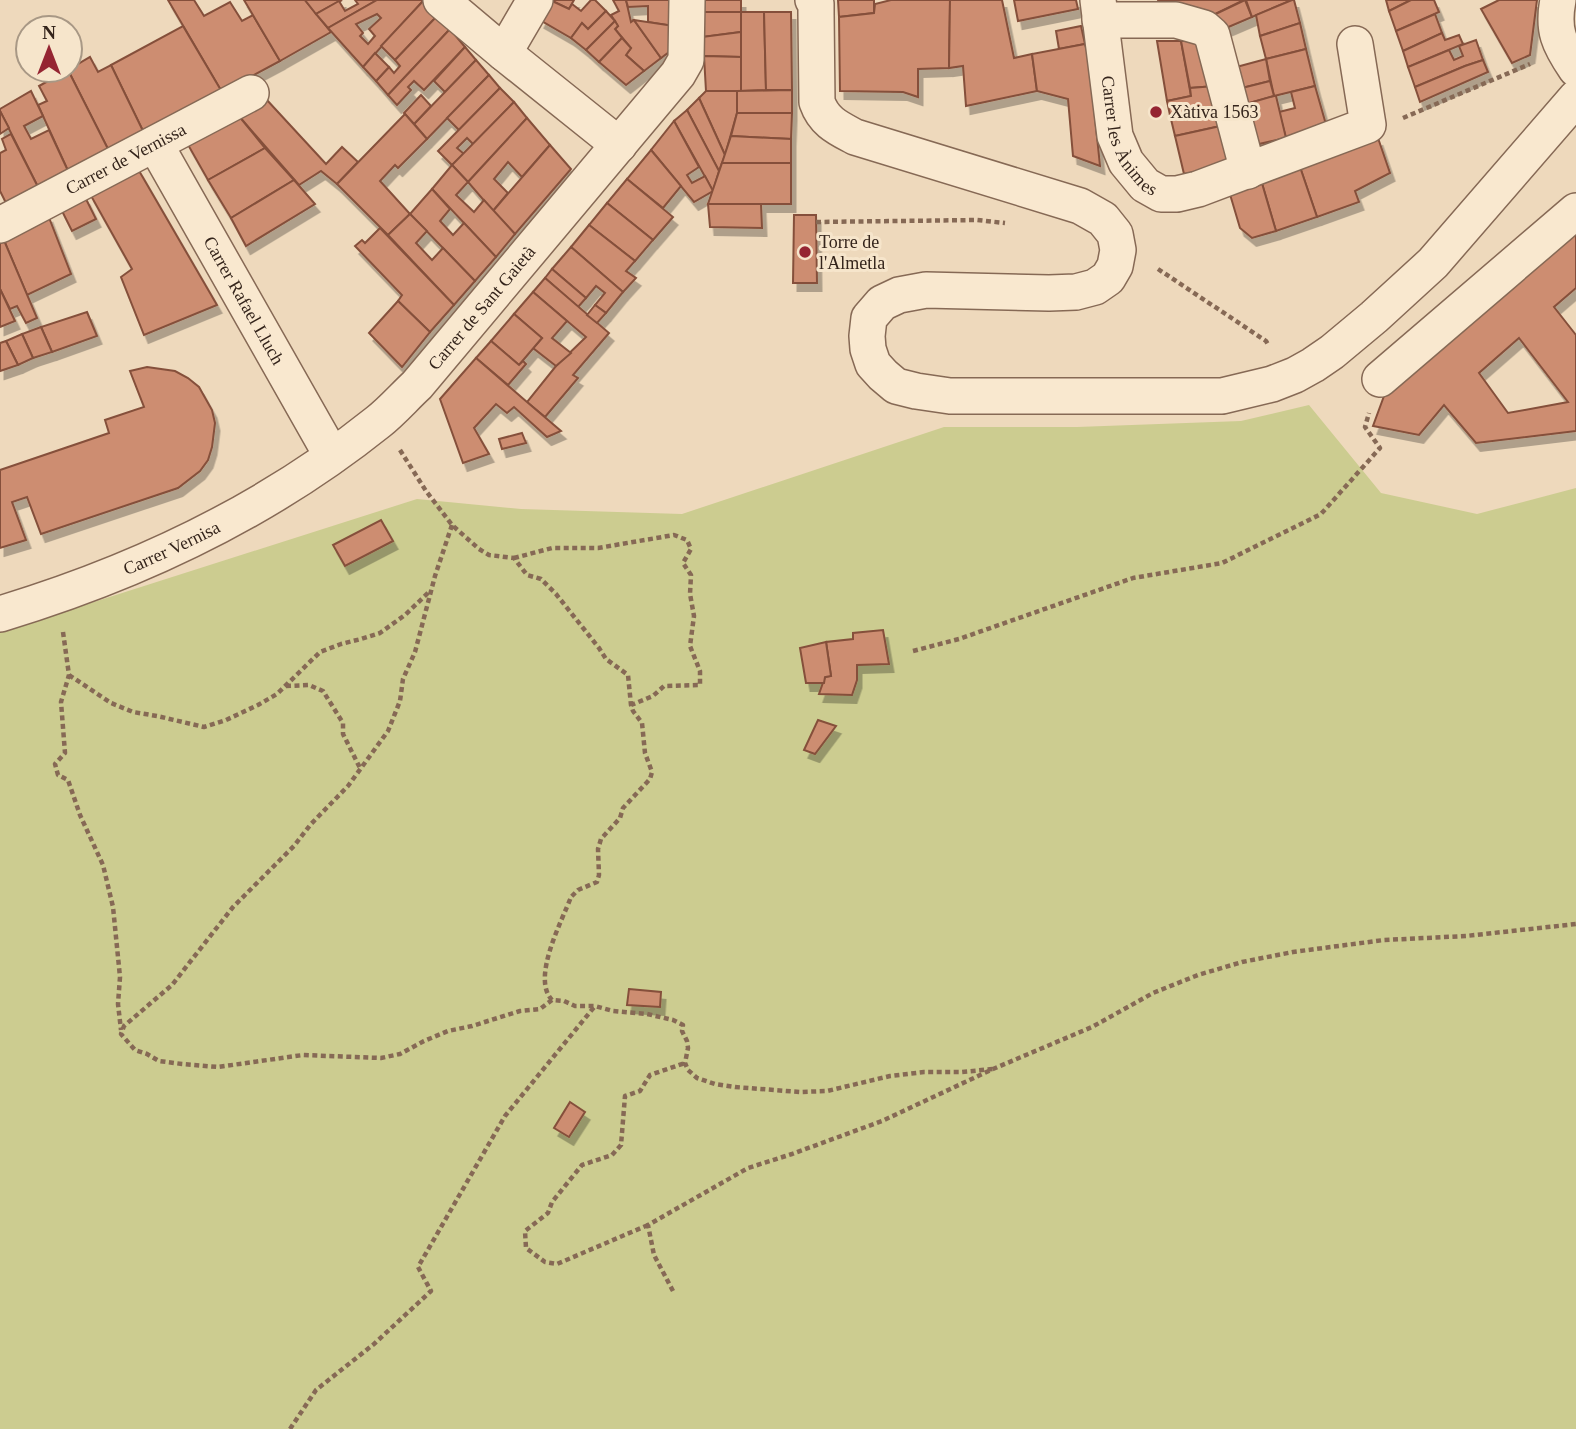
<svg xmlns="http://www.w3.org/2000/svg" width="1576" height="1429" font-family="Georgia,serif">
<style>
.green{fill:#cccc90}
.building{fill:#cd8d71;stroke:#85503b;stroke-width:2;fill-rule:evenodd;filter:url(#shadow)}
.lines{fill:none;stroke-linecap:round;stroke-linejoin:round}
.minor-casing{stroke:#866955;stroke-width:38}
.path{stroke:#866955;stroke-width:4.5;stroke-dasharray:5 3.5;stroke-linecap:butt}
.minor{stroke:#f9e8cf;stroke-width:35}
.poi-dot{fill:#952532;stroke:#f6e5cb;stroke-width:2.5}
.labels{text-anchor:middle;stroke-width:6;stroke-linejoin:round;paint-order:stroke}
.poi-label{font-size:18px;fill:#34241b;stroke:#f6e5cb;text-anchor:start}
.street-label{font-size:18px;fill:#34241b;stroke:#f6e5cb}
</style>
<defs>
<filter id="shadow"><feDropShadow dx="4.5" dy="8" stdDeviation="0" flood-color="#0004"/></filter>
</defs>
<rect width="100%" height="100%" fill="#eed9bc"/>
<!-- green -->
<polygon class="green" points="1309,405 1381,493 1477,514 1576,488 1576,1429 0,1429 0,632 417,499 521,509 682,514 944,427 1077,427 1241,421"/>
<!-- building -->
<g class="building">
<polygon points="168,0 194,0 204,16 230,2 242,21 253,15 280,61 222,92"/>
<polygon points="244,0 305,0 331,32 280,61"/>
<polygon points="305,0 342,0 316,14"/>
<polygon points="355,0 377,0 328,28 316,14 339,1 345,11 358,4"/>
<path d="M377,0H424L363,67L328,28ZM377,14L381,18L369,29L375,36L368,44L360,36L363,33L356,24Z"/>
<polygon points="424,0 438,15 395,60 381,46"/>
<polygon points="550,0 574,0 569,9"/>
<polygon points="550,0 569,9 572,4 581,11 591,0 595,0 606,11 588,29 582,23 571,38 540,20"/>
<polygon points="613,0 626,0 631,22 634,20 661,58 644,71 626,55 631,48 615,29 618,26 611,15 619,11"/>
<polygon points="626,0 675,0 674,26 648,22 648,6 628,7"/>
<polygon points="700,0 741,0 741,12 701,12"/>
<polygon points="838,0 874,0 874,13 839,17"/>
<polygon points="891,0 950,0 949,68 918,69 918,97 903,92 840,91 839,17 874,13 875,4"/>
<polygon points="950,0 1002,0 1014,58 1032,54 1037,91 966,106 963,66 949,68"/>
<polygon points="1014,0 1076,0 1078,9 1018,21"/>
<polygon points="1158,0 1244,0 1203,20 1160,5"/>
<polygon points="1245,0 1252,17 1219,31 1203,20"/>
<polygon points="1246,0 1292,0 1252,17"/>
<polygon points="1292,0 1294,0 1300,23 1260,36 1256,15"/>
<polygon points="1386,0 1411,0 1389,11"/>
<polygon points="1411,0 1434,0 1439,12 1396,31 1389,11"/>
<polygon points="1499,0 1537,0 1530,55 1512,63 1481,9"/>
<polygon points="606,11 615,21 586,50 571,38 582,23 588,29"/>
<polygon points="701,12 741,12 741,32 702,37"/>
<polygon points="741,12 764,12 766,90 741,91"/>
<polygon points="764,12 791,12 792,90 766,90"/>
<polygon points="1435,14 1442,33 1403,51 1396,31"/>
<polygon points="438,15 450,29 388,95 376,81 389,67 394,73 400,66 395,60"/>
<polygon points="634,20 674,26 673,49 661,58"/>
<polygon points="615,21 618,26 615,29 622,38 599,62 586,50"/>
<polygon points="1300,23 1306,49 1266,59 1260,36"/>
<polygon points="183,26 222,92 144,133 111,65"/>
<polygon points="1081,26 1085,44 1059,49 1056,31"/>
<polygon points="450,29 465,47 424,90 414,81 408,87 411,90 397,105 388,95"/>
<polygon points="741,32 741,57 704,56 702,37"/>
<polygon points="1442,33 1445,40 1459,35 1463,44 1408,67 1403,51"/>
<polygon points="622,38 631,48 626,55 644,71 626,85 599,62"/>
<polygon points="1476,40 1483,60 1465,66 1415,87 1408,67 1449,50 1454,60 1463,56 1459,46"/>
<polygon points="1157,41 1181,41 1191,96 1167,101"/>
<polygon points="1181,41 1205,41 1215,86 1190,88"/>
<polygon points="1085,44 1089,59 1100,166 1073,156 1068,99 1037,91 1032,54"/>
<polygon points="465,47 476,60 445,92 434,81"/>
<polygon points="1306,49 1315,86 1274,96 1266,59"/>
<polygon points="375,53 389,67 376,81 363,67"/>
<polygon points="704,56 741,57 741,91 706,91"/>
<polygon points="90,57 98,72 111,65 144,133 109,151 68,70"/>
<polygon points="1266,59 1270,81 1234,90 1229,69"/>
<polygon points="476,60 489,75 427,139 414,124"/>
<polygon points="1483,60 1488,72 1420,102 1415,87 1465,66"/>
<polygon points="68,70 109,151 69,173 38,105 47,101 39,86"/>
<polygon points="489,75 500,88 459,130 447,118"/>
<polygon points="1270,81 1274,96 1239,106 1234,90"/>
<polygon points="1215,86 1220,107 1170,115 1167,101 1191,96 1190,88"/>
<polygon points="1315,86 1327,128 1286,138 1279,112 1295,108 1291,92"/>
<polygon points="500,88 514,102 473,144 467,138 457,148 464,154 452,165 438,151"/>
<polygon points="792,90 792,113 737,113 737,91"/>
<polygon points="31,91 43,116 24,126 31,139 49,130 69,173 39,189 0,111 0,109"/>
<polygon points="706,91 737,91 737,113 725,155 699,98"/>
<polygon points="421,95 431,106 414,124 404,113"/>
<polygon points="1274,96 1276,96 1286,138 1250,146 1239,106"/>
<polygon points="699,98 725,155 719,171 687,110"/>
<polygon points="266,99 326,164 342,147 358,162 337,184 321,171 299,185 238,115"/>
<polygon points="514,102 527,118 468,182 452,165"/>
<polygon points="1220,107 1225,125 1175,136 1170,115"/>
<polygon points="687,110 719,171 713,191 674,121"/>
<polygon points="0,111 9,128 0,134"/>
<polygon points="737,113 792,113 791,139 731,136"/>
<polygon points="405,114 427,139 398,168 395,165 380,181 410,214 388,235 337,184"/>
<polygon points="238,115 265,148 208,180 187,143"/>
<polygon points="527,118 550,145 522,177 508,162 494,179 508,193 493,211 468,182"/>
<polygon points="674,121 699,167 687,175 692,183 705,176 713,191 694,202 651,150"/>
<polygon points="1225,125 1235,165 1184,174 1175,136"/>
<polygon points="11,134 39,189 7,205 0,191 0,153 6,150 2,139"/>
<polygon points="731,136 791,139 791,163 722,163"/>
<polygon points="1378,138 1390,173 1355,191 1359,202 1317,217 1300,167"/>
<polygon points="550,145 571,169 515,234 493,211"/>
<polygon points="265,148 294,180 231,218 208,180"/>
<polygon points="651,150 681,186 663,208 627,179"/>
<polygon points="722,163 791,163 791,204 708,204"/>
<polygon points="452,165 468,182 456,195 474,212 484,200 515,234 496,257 432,189"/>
<polygon points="1300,167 1317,217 1276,231 1261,180"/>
<polygon points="138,169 217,305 144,335 121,277 132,269 90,194"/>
<polygon points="627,179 673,217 653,240 607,203"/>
<polygon points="294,180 315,204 246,246 231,218"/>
<polygon points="1261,180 1276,231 1252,238 1240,228 1229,191"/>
<polygon points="432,189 450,209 440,221 453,235 464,223 496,257 475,281 410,214"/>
<polygon points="85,197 96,219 72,231 61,209"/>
<polygon points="607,203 653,240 635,261 589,225"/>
<polygon points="708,204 761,204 762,228 710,227"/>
<polygon points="410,214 427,231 416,243 432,260 443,248 475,281 454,305 388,235"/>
<polygon points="48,215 71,274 27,295 3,238"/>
<polygon points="794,215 816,215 817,283 793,283"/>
<polygon points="589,225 635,261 626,271 636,278 623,292 571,247"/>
<polygon points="380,228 454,305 430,332 398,301 402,295 355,246 362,240 365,243"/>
<path d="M1576,231V288L1554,307L1576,335V431L1476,443L1444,405L1419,435L1373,426L1384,396ZM1519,338L1568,402L1508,413L1479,373Z"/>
<polygon points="3,238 37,318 26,323 17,306 10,309 0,289 0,240"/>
<polygon points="571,247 623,292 606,313 595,305 605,293 596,286 586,298 552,269"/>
<polygon points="552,269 586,298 578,307 545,278"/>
<polygon points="545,278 609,333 573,375 578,378 545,417 527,402 556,366 586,337 533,292"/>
<polygon points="0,289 15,321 0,327"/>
<polygon points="533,292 567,321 552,338 571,353 556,366 533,348 542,338 514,314"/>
<polygon points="398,301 430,332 402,367 369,333"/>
<polygon points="595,305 606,313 597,323 587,315"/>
<polygon points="87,312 97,336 52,352 41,327"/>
<polygon points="514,314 542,338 519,365 491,341"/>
<polygon points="41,327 52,352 33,358 22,334"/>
<polygon points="22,334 33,358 18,365 6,341"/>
<polygon points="6,341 18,365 0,371 0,343"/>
<polygon points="491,341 519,365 523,361 526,364 508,385 476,358"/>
<polygon points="476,358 527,402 561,431 547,437 514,407 507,413 496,404 474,428 489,454 463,463 440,399"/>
<polygon points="147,367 175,371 188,378 199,387 212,410 215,423 212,447 208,460 200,471 178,488 41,534 27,497 12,502 26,540 0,548 0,470 109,433 105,420 144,407 130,371"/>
<polygon points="522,433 526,443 502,449 499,439"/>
<polygon points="381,520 393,541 345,566 333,545"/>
<polygon points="883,630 889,664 857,665 857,680 852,695 819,694 825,677 831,676 826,642 853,639 853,633"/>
<polygon points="826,642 831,676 825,677 824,683 806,683 800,648"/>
<polygon points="818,720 836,726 815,754 804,750"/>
<polygon points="629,989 661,992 660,1007 627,1005"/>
<polygon points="570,1102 585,1112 569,1137 554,1128"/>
</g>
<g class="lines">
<!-- minor casing -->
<g class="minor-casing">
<g id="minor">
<polyline points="441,0 504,53 619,145"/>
<path d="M813,0L816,4V13L817,102C824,122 838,128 855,137L1080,206L1103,219L1115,234L1118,250L1115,266L1108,278L1095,287L1076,292L1049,293L926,290L899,295L882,303L869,318L867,336L868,349L873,364L883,375L896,386L916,391L950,396H1222L1272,384L1295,375L1313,365L1332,352L1374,317L1433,263L1576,98"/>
<path id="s1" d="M1098,0L1115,136L1126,162L1145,185L1161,194H1177L1198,189L1368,125L1355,44"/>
<path d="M1558,0C1552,30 1559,44 1576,69"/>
<polyline points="1100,20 1176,20 1204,28 1212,35 1248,171"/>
<polyline points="504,53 535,0"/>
<path id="s2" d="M155,144L332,456"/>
<path id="s3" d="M0,225L251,93"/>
<polyline points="1380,379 1576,211"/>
<path id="s4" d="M0,614C136,573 267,511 378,422C392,411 404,397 417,385L678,74L686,60L687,0"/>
</g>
</g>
<!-- path -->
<g class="path">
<polyline points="1403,118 1530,64"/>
<polyline points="816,222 977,220 1005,223"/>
<polyline points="1158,269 1266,341 1269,346"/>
<path d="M400,450L426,491L452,525L479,549L489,555L514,558L527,575L541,579L556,594L599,648L606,659L628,675L631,705L633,711L642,723L645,753L652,772L650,779L623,808L620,818L601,839L598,849L599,875L597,882L578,890L571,897C562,921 531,978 552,1000L564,1001L575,1006H595L613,1011L647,1014L673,1020L683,1025L682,1031L687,1041L688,1048L685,1063L688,1070L697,1078L715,1084L735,1087L800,1092L827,1091L890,1076L924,1072H962L993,1069"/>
<polyline points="452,525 435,576 415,652 403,679 400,701 388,731 348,786 311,824 294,846 233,907 172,985 124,1026 121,1034 135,1050 147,1054 159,1061 182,1064 218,1067 303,1055 381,1058 400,1054 424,1041 448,1031 472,1026 520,1011 540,1009 552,1000"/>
<polyline points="514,558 552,548 598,548 674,535 687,540 691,549 683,563 691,575 690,594 694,616 690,646 700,671 700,685 664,686 653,696 631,705"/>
<polyline points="63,632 69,675 61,702 65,753 55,764 58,775 68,780 80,815 103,865 113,907 120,977 118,1004 121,1030"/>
<polyline points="913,651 959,639 1133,578 1222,563 1321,514 1380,448 1365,427 1369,413"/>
<polyline points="69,675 111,703 133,712 157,716 204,727 226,720 258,705 277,694 320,652 341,644 361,639 380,633 405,615 430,591"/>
<polyline points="286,686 309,685 323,691 343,723 343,734 361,770"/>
<polyline points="648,1225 557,1264 545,1262 526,1248 525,1231 548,1213 552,1202 582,1165 612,1155 621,1145 625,1096 640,1091 650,1075 685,1063"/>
<polyline points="673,1291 654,1255 648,1225 748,1168 792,1154 882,1121 993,1069 1092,1027 1153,993 1198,975 1242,962 1293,952 1384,940 1466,936 1576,924"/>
<polyline points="290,1429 316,1390 374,1344 431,1291 418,1267 505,1116 595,1006"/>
</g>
<!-- minor -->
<use href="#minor" class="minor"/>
</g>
<!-- markers -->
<g class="poi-dot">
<circle cx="1156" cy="112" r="7"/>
<circle cx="805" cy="252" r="7"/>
</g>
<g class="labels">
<!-- poi labels -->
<g class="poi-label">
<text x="1170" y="118">Xàtiva 1563</text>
<text x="819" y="248">Torre de<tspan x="819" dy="21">l'Almetla</tspan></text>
</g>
<!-- street labels -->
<g class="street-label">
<text dy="6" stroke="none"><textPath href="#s1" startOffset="142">Carrer les Ànimes</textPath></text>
<text dy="6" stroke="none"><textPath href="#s3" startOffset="142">Carrer de Vernissa</textPath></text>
<text dy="6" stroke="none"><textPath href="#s2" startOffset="180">Carrer Rafael Lluch</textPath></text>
<text dy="6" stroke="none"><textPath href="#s4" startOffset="581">Carrer de Sant Gaietà</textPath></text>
<text dy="6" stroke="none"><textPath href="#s4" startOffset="184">Carrer Vernisa</textPath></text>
</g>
</g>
<!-- north arrow -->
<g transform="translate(49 49)"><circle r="33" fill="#f6e5cb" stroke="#a89885" stroke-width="2"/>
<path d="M0-5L12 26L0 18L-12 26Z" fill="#952532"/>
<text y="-10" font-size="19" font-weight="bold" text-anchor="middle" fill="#34241b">N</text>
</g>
</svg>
